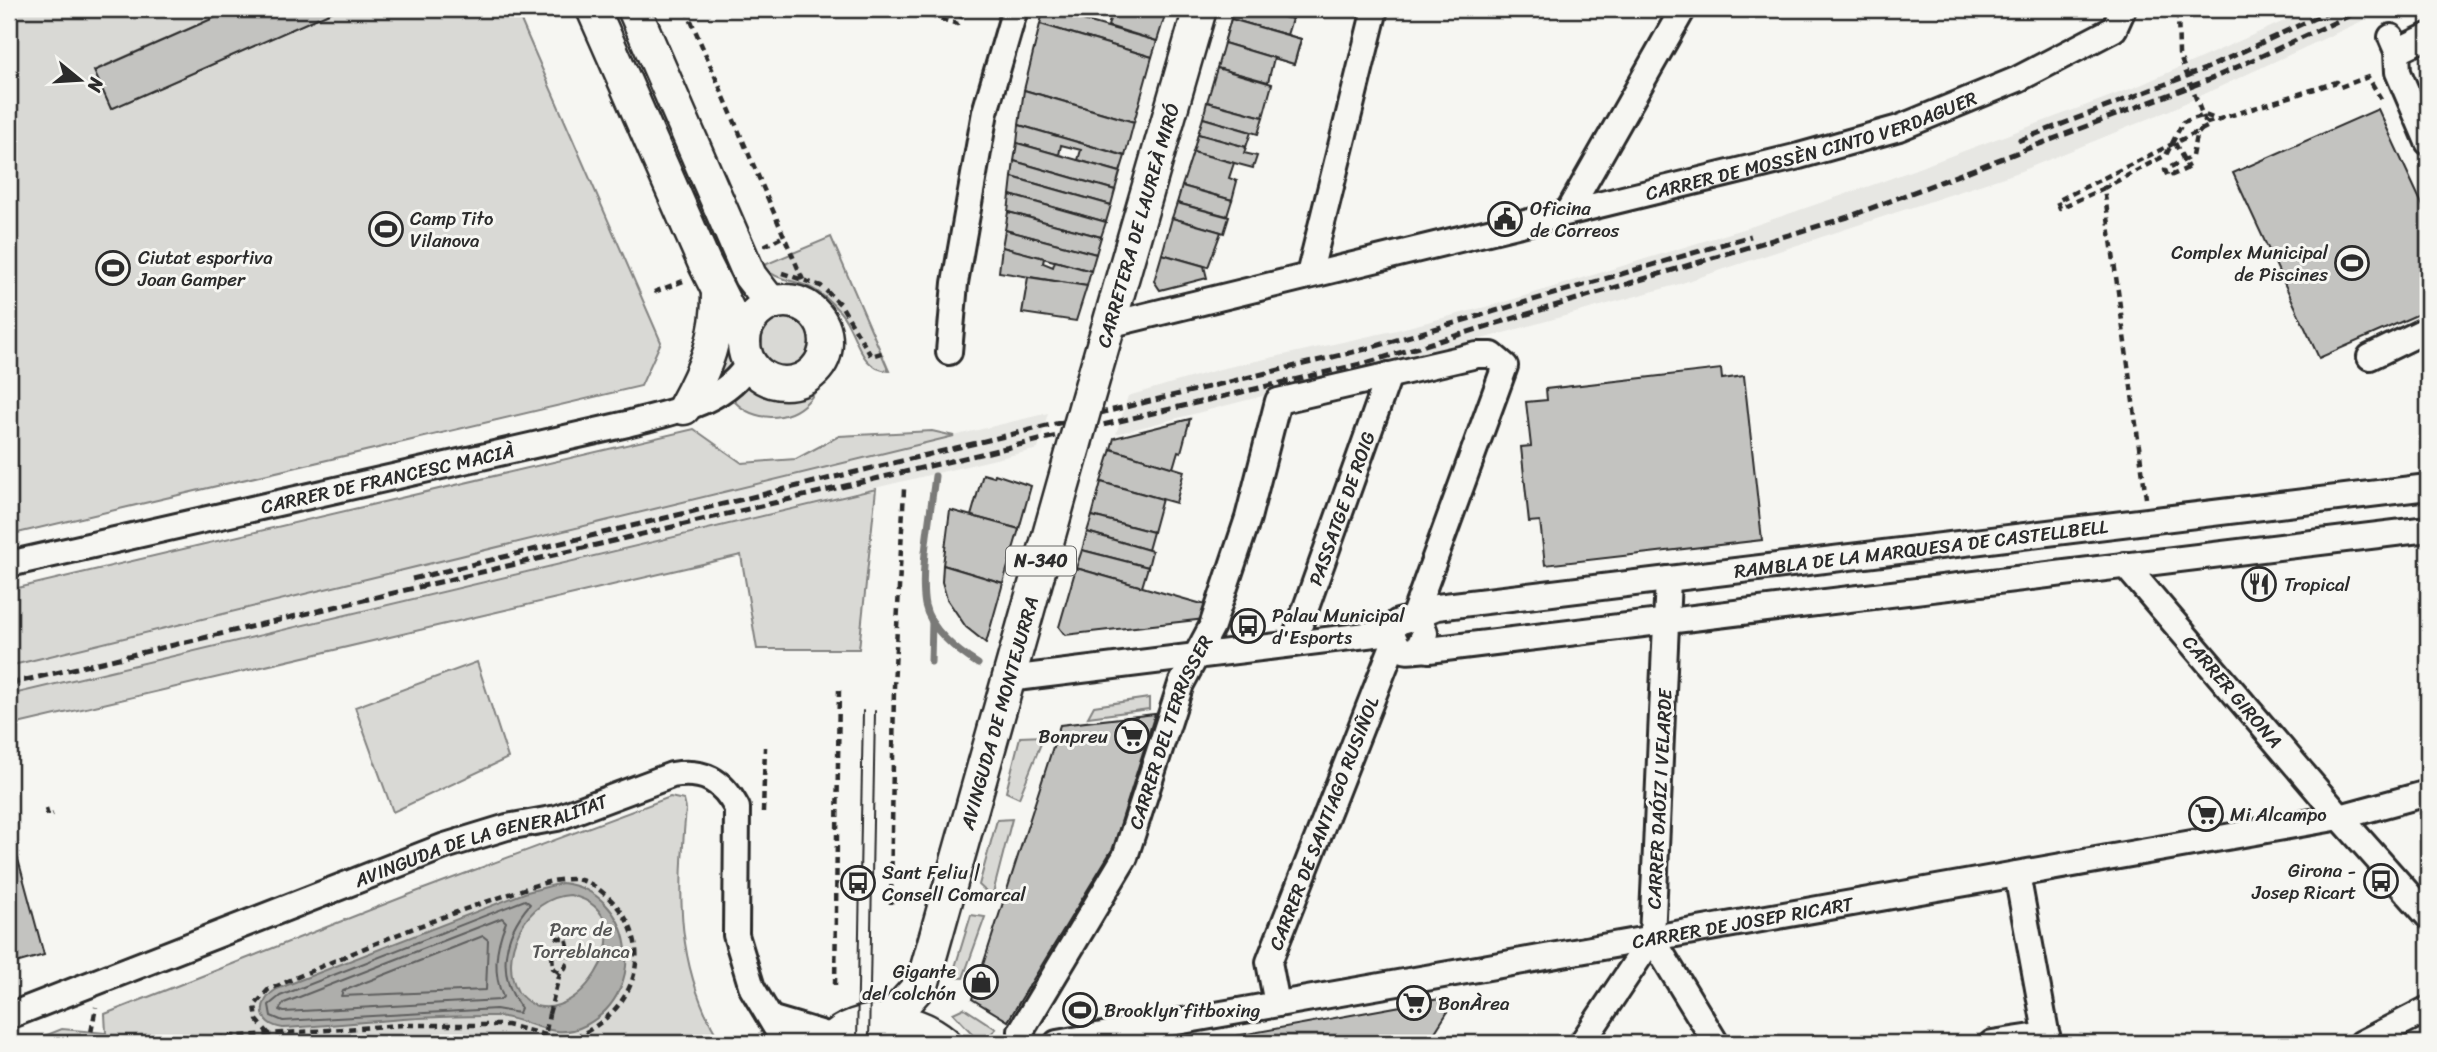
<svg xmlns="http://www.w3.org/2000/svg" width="2437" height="1052" font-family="Sriracha,sans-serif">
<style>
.built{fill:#e7e7e3}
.green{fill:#d9d9d5;stroke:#828280;stroke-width:2}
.water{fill:#aeaeab;stroke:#7a7a78;stroke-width:2;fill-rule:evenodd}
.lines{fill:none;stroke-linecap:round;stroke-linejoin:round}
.shore{stroke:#5f5f5e;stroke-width:2}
.stream{stroke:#7a7a78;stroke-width:7}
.building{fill:#c3c3c0;stroke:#2b2b2b;stroke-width:2}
.minor-casing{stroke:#2b2b2b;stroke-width:30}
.major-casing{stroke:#2b2b2b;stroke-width:37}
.path{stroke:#2b2b2b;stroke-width:4.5;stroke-dasharray:7 5;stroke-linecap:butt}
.minor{stroke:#f6f6f2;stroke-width:24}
.major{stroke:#f6f6f2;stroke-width:32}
.tram{stroke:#2b2b2b;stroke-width:2}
.rail{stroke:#2b2b2b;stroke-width:5;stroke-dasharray:10 5;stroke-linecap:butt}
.major-bridge-casing{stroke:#2b2b2b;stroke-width:37;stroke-linecap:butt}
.path-bridge{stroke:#2b2b2b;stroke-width:4.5;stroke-dasharray:7 5;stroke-linecap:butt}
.major-bridge{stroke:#f6f6f2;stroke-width:32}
.labels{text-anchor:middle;stroke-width:6;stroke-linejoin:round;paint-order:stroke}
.shield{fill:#f6f6f2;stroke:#686867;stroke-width:2}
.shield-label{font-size:18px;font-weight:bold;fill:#2b2b2b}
.street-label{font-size:19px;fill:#2b2b2b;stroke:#f6f6f2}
.poi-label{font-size:19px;fill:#2b2b2b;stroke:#f6f6f2;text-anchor:start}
.park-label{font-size:19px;fill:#565656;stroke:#f6f6f2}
</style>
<rect width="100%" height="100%" fill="#f6f6f2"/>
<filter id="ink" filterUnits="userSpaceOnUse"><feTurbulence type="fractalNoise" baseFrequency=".0143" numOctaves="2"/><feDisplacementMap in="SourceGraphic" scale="14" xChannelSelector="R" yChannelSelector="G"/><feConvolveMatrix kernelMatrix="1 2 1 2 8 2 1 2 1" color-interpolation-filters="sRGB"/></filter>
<g filter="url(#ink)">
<!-- built -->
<g class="built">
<polygon points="2311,9 2388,9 2170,110 2016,173 1676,285 1467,343 1116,434 1128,396 1220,369 1397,330 1508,301 1753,226 1881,182 2138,86"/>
<polygon points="1048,413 1038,449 9,695 9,666"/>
</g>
<!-- green -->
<g class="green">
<polygon points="9,9 234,9 95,70 111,109 338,9 516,9 661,342 641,386 9,535"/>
<path d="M831,237L889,371C857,369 858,332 840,312C832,303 821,293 811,288C793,279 776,281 762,266Z"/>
<circle cx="771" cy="366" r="51"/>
<polygon points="694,429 742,463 796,459 839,436 932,431 954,436 9,666 9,590"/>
<polygon points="876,489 859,649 757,649 741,555 9,726 9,695"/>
<polygon points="477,662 508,758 393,812 355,707"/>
<polygon points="1149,698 1149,709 1088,717 1094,706"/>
<polygon points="1044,736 1019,798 1006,792 1020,737"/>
<path d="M670,797L684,800L686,809C678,894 675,967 721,1043H27L62,1029L106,1033L105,1014L421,890Z"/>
<polygon points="1012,819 992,897 979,885 997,820"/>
<polygon points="971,915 985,917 963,978 952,977"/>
<polygon points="964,1008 996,1029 981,1043 953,1013"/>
</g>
<!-- water -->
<path class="water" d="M562,883C635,892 650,991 586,1025C552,1043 529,1017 495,1016C425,1015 353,1024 283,1028C257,1025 257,1001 277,989L527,892ZM570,895C660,915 565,1052 518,992C497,955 526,897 570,895Z"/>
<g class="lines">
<!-- shore -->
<g class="shore">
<path d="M525,900L530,904C503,935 496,974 521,1008L519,1013L496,1009L283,1021L271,1016L269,1005L280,996Z"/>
<path d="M502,918L506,922C496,946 492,972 503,997L500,1000L284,1012L279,1010L284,1003Z"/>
<polygon points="483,936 488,940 486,990 341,996 343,991"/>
</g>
<!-- stream -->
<g class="stream">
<path d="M935,476C931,511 919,572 925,605C930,629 957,651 978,664"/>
<polyline points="931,662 932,621"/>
</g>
</g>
<!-- building -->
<g class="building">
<polygon points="234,9 338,9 111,109 94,71"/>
<polygon points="1044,9 1157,41 1152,57 1040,24"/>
<polygon points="1050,9 1084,9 1081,18"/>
<polygon points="1113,9 1167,9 1157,41 1108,26"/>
<polygon points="1233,9 1257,9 1292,19 1287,35 1231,19"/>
<polygon points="1257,9 1290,9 1287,18"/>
<polygon points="1231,19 1301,39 1294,64 1224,43"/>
<polygon points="1231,19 1301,39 1294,64 1224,43"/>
<polygon points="1040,24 1152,57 1134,122 1024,90"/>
<polygon points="1224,43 1274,58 1268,82 1217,68"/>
<polygon points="1217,68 1272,84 1263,117 1207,102"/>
<polygon points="1024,90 1134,122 1125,156 1019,125"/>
<polygon points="1207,102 1263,117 1258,134 1203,118"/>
<polygon points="2378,109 2428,217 2428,310 2319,358 2233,173"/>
<polygon points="1203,118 1251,132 1246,147 1198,134"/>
<polygon points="1019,125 1125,156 1120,172 1078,160 1081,150 1061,145 1059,155 1017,143"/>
<polygon points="1198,134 1246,147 1244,153 1257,156 1253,168 1193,152"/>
<polygon points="1017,143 1120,172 1115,190 1014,161"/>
<polygon points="1193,152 1234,163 1229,178 1237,181 1232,200 1182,186"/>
<polygon points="1014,161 1115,190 1111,205 1012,177"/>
<polygon points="1012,177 1111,205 1106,222 1010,195"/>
<polygon points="1182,186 1232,200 1227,216 1177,203"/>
<polygon points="1010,195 1106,222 1101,237 1008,212"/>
<polygon points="1177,203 1229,217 1224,233 1172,218"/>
<polygon points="1008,212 1101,237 1096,254 1005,230"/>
<polygon points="1172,218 1221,232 1208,267 1162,254"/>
<polygon points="1005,230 1096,254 1091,271 1002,247"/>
<polygon points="1002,247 1044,258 1043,263 1053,267 1055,261 1091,271 1087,286 999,272"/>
<polygon points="1162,254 1204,266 1207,278 1160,290 1154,281"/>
<polygon points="1028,277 1087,286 1076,321 1022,313"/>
<polygon points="1721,369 1722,379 1744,376 1762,540 1545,565 1540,521 1529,522 1521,447 1531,446 1526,402 1547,400 1546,389"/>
<polygon points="1190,419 1181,452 1178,451 1173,468 1111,449 1114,438"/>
<polygon points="1111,449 1184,471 1176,503 1101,482"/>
<polygon points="983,474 994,477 995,474 1031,486 1019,529 971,516"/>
<polygon points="1101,482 1162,499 1153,532 1092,516"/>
<polygon points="950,510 1019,529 1003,583 943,565"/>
<polygon points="1092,516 1153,532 1148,550 1087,532"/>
<polygon points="1087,532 1152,551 1148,567 1082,550"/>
<polygon points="1082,550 1148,567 1142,587 1076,568"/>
<polygon points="943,565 1003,583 986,643 966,627 947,599 942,582"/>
<polygon points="1076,568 1209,606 1205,619 1065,635 1059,627"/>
<polygon points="1155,714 1113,848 1008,1021 972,999 1060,725"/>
<polygon points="18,859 44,955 9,965 9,861"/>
<polygon points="1445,998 1447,1013 1428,1043 1197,1043"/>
</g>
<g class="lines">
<!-- minor casing -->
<g class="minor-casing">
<g id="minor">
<polyline points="2391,37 2397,51 2398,72 2428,142"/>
<polyline points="2397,51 2428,36"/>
<polyline points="1569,210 1683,9"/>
<polyline points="1309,275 1375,9"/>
<path id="s1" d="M1108,325L1799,156L1899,128L2018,79L2114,29L2123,9"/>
<polyline points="949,352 955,283 985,112 1015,9"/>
<polyline points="2370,357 2428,329"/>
<path id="s2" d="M9,564L627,424C670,412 726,404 749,362"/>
<path id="s3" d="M2125,565L2340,817L2428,916"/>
<polyline points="1668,579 1652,938 1716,1043"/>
<path id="s4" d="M1419,621L1427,611L1437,607L2428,487"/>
<path id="s5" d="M1293,644L1389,375"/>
<path d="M1418,648L1425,633L1422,624L1413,618L1398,622L1391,632L1399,648C1409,654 1418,648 1429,650L2428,529"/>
<polyline points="1008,679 1391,632"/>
<polyline points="2017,874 2048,1043"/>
<path id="s6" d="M1277,1004L1269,962L1394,643"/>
<path id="s7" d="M9,1016L445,846L507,827L557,818L672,775C704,770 722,780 737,808L736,935L752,988L785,1043"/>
<polyline points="773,1019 834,1037"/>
<path id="s8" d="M1024,1043L1021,1031L1125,857L1181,684L1212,626L1248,518L1278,401L1477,355H1492L1505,366L1413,618"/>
<path id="s9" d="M1057,1043L2340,817L2428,793"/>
<polyline points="1582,1043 1652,938"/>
<polyline points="1992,1043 2047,1035"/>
<polyline points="2362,1043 2428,1009"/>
</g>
</g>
<!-- major casing -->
<g class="major-casing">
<g id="major">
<polyline points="593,9 704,262 744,342"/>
<polyline points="634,9 750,276 771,303"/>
<circle cx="785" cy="342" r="41"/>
<path id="s10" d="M1086,404L1200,9"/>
<path d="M684,408C706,368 719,336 718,291"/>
<path id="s11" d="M888,1021L923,982L1075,443"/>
<path d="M828,1043C859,1011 913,1015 945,1043"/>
</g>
</g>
<!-- path -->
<g class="path">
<polyline points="686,9 803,280"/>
<polyline points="906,9 958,24 965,9"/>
<polyline points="2188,168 2168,177 2165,170 2192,156 2196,136 2207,123 2337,82 2340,87 2368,77 2383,102"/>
<polyline points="764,246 784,236"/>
<polyline points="782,273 821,286 841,305 871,356 885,352"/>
<polyline points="654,292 686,280"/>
<polyline points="2146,498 2104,188 2166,155 2183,122 2205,115 2220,121"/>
<polyline points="46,809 48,816 53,814"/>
<polyline points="763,812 765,747"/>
<polyline points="891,904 894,687 904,489"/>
<polyline points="835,985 839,688"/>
<polyline points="549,1014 560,973 565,968 570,955 566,938 558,938 552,954 553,968 560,973"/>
<path d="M269,1034L257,1020L255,1005L268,990C342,957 418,924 495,899C520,891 546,879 572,879C587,879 598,888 609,898C662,948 632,1017 570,1039"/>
<polyline points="226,1038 238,1043"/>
<polyline points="42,1043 50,1043"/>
<polyline points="89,1043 96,1007"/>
<polyline points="193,1043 225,1037 403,1025 507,1025 577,1043"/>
<polyline points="536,1043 543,1036"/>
</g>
<!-- minor -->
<use href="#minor" class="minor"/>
<!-- major -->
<use href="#major" class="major"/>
<!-- tram -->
<g class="tram">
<polyline points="857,1043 863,711"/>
<polyline points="869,1043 875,711"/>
</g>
<!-- rail -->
<g class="rail">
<polyline points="2018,141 2205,69 2334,9"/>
<polyline points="412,579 1366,349 1751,236"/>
<polyline points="9,684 1369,362 1848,217 2213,78 2364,9"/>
</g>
<!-- major-bridge casing -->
<g class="major-bridge-casing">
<polyline id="major-bridge" points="1075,443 1086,404"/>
</g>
<!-- path-bridge -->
<g class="path-bridge">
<polyline points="2175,143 2188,168"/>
<polyline points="2104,188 2060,208 2057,201 2207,127 2179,54 2178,9"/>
<polyline points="544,1043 549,1014"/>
</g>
<!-- major-bridge -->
<use href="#major-bridge" class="major-bridge"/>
</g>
</g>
<!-- icons -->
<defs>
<g id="civic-ring" transform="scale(1.75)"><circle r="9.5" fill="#f6f6f2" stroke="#2b2b2b" stroke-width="1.5"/><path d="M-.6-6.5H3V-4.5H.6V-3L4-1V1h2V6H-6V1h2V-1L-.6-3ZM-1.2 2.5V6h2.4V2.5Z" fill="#2b2b2b"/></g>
<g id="stadium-ring" transform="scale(1.75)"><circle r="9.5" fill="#f6f6f2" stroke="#2b2b2b" stroke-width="1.5"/><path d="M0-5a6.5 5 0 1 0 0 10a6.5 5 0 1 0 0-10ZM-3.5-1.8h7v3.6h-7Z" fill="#2b2b2b"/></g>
<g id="restaurant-ring" transform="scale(1.75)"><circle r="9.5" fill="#f6f6f2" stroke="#2b2b2b" stroke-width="1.5"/><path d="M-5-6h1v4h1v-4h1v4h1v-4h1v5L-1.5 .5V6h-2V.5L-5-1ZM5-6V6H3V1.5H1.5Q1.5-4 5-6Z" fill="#2b2b2b"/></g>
<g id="bus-ring" transform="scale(1.75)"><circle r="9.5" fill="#f6f6f2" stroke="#2b2b2b" stroke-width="1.5"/><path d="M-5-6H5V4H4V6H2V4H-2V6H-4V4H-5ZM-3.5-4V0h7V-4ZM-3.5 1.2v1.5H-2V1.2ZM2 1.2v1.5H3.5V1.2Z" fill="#2b2b2b"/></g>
<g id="supermarket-ring" transform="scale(1.75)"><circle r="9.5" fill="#f6f6f2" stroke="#2b2b2b" stroke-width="1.5"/><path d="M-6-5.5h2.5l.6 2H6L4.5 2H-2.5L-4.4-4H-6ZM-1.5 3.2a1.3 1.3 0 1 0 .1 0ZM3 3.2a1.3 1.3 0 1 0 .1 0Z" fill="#2b2b2b"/></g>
<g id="shop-ring" transform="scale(1.75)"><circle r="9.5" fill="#f6f6f2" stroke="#2b2b2b" stroke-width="1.5"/><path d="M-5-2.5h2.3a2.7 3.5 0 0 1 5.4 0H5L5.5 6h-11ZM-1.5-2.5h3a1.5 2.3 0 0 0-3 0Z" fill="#2b2b2b"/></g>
</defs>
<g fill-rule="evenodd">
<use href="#civic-ring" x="1505" y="219"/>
<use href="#stadium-ring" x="386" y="229"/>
<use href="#stadium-ring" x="2352" y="263"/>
<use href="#stadium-ring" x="113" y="268"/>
<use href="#restaurant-ring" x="2259" y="584"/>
<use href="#bus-ring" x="1248" y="626"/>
<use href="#supermarket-ring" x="1132" y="736"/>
<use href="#supermarket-ring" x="2206" y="814"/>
<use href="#bus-ring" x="2381" y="881"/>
<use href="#bus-ring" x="858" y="883"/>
<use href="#shop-ring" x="981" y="982"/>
<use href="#supermarket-ring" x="1414" y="1003"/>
<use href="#stadium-ring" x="1080" y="1010"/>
</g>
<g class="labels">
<!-- shield labels -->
<rect class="shield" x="1006" y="546.5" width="70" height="29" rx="5"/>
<g class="shield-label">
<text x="1041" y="567">N-340</text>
</g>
<!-- street labels -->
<g class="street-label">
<text dy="7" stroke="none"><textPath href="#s1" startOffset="726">CARRER DE MOSSÈN CINTO VERDAGUER</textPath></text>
<text dy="7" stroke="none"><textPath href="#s10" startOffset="186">CARRETERA DE LAUREÀ MIRÓ</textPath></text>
<text dy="7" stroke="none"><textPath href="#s2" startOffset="388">CARRER DE FRANCESC MACIÀ</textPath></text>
<text dy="7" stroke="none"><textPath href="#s5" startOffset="144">PASSATGE DE ROIG</textPath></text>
<text dy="7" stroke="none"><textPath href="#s4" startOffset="511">RAMBLA DE LA MARQUESA DE CASTELLBELL</textPath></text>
<text dy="7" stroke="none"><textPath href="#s3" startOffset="166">CARRER GIRONA</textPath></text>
<text dy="7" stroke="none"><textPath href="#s11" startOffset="332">AVINGUDA DE MONTEJURRA</textPath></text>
<text dy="7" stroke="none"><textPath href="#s8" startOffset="348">CARRER DEL TERRISSER</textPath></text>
<text transform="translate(1659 799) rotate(-87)" y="7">CARRER DAÓIZ I VELARDE</text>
<text dy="7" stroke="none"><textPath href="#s6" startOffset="192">CARRER DE SANTIAGO RUSIÑOL</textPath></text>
<text dy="7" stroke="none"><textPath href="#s7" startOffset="504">AVINGUDA DE LA GENERALITAT</textPath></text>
<text dy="7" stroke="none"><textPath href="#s9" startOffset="696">CARRER DE JOSEP RICART</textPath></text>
</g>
<!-- poi labels -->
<g class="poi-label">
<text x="1530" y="215">Oficina<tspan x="1530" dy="22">de Correos</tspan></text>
<text x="410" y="225">Camp Tito<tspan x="410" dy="22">Vilanova</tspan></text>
<text x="2328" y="259" text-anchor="end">Complex Municipal<tspan x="2328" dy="22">de Piscines</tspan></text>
<text x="138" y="264">Ciutat esportiva<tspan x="138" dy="22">Joan Gamper</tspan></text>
<text x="2284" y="591">Tropical</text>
<text x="1272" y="622">Palau Municipal<tspan x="1272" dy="22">d'Esports</tspan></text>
<text x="1108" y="743" text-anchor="end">Bonpreu</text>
<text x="2230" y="821">Mi Alcampo</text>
<text x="2356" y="877" text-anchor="end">Girona -<tspan x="2356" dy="22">Josep Ricart</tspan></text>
<text x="882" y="879">Sant Feliu |<tspan x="882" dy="22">Consell Comarcal</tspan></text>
<text x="956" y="978" text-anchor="end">Gigante<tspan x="956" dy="22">del colchón</tspan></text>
<text x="1438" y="1010">BonÀrea</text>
<text x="1104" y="1017">Brooklyn fitboxing</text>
</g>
<!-- park labels -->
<g class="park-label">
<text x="581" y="936">Parc de<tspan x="581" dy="22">Torreblanca</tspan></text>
</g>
</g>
<!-- margin -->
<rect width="2437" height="1052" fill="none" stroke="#f6f6f2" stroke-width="35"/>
<rect x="18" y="18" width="2402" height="1017" fill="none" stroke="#2b2b2b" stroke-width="2.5" filter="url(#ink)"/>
<!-- north arrow -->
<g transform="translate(80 80) rotate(108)" stroke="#f6f6f2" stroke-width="5" paint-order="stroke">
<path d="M0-5L12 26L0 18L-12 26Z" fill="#2b2b2b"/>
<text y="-10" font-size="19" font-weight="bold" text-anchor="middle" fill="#2b2b2b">N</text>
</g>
</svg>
